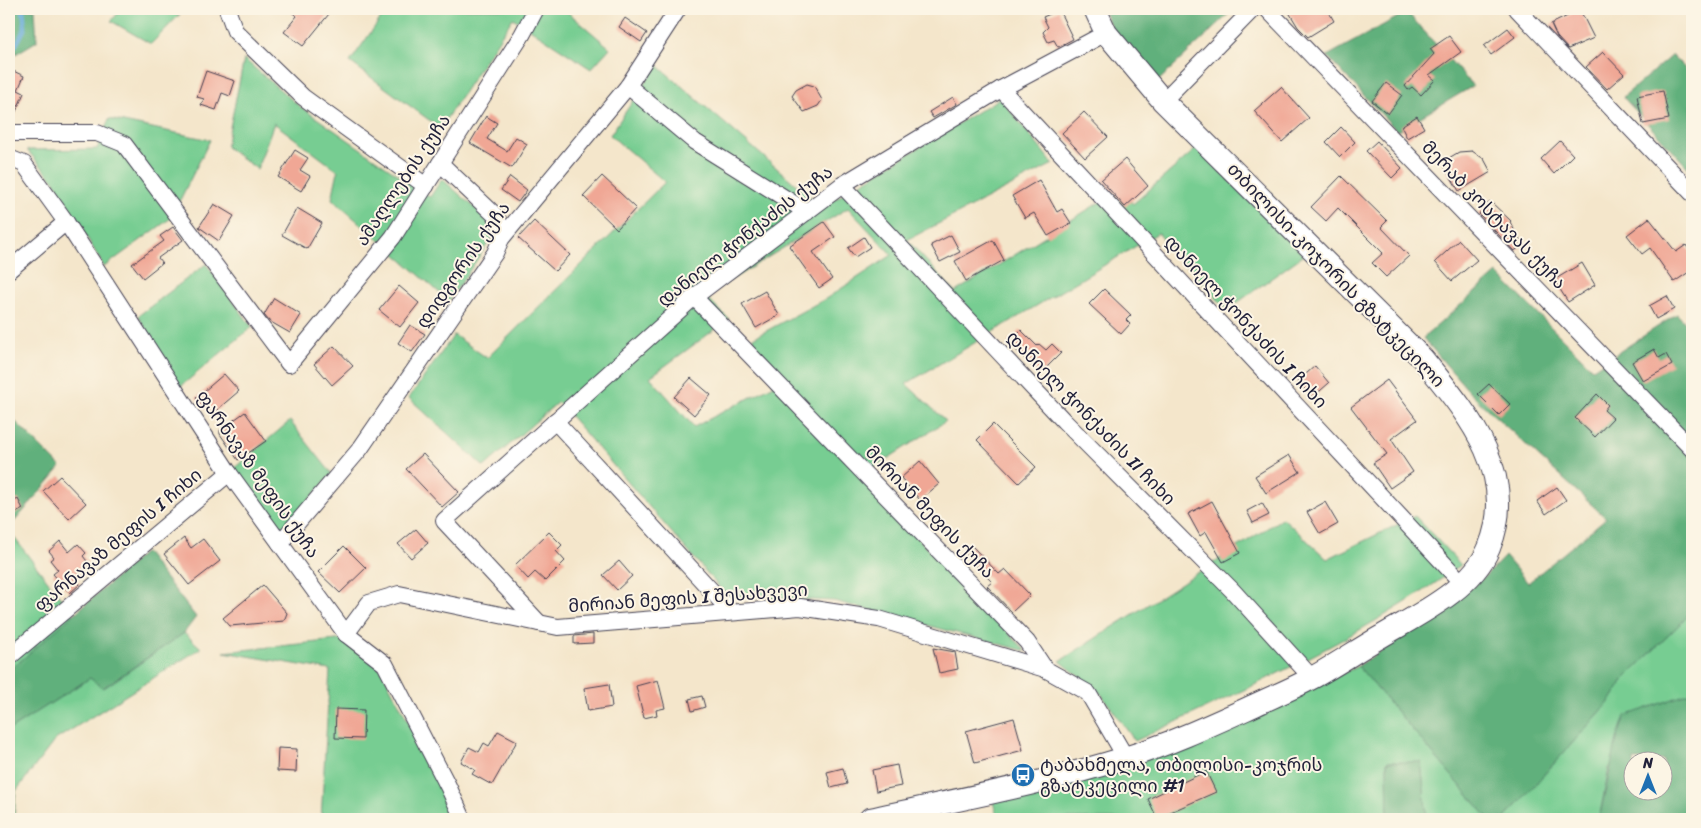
<svg xmlns="http://www.w3.org/2000/svg" width="1701" height="828" font-family="Sriracha,'Noto Sans Georgian',sans-serif">
<style>
.green{fill:#77cd92;stroke:#4c7866;fill-rule:evenodd}
.forest{fill:#61b07c;stroke:#42695c;fill-rule:evenodd}
.lines{fill:none;stroke-linecap:round;stroke-linejoin:round}
.stream{stroke:#62a9d8;stroke-width:4.5}
.building{fill:#f0a795}
.minor-casing{stroke:#423f51;stroke-width:18}
.secondary-casing{stroke:#423f51;stroke-width:24}
.minor{stroke:#fff;stroke-width:16}
.secondary{stroke:#fff;stroke-width:22}
.labels{text-anchor:middle;stroke-width:4;stroke-linejoin:round;paint-order:stroke}
.street-label{font-size:18px;fill:#22223b;stroke:#fcf5e5}
.poi-label{font-size:18px;fill:#22223b;stroke:#fcf5e5;text-anchor:start}
</style>
<rect width="100%" height="100%" fill="#fcf5e5"/>
<filter id="ink" filterUnits="userSpaceOnUse"><feTurbulence type="fractalNoise" baseFrequency=".02" numOctaves="2"/><feDisplacementMap in="SourceGraphic" scale="10" xChannelSelector="R" yChannelSelector="G"/><feConvolveMatrix kernelMatrix="1 2 1 2 8 2 1 2 1" color-interpolation-filters="sRGB"/></filter>
<filter id="wash" filterUnits="userSpaceOnUse"><feTurbulence type="fractalNoise" baseFrequency=".0096" numOctaves="4" result="noise"/><feDisplacementMap in="SourceGraphic" scale="20" xChannelSelector="R" yChannelSelector="G"/><feGaussianBlur stdDeviation="1.12" result="paint"/><feColorMatrix in="noise" values="0 0 0 0 0 0 0 0 0 0 0 0 0 0 0 0 0 1.4 0 .05"/><feComposite in="paint" operator="in"/></filter>
<g filter="url(#wash)">
<rect width="100%" height="100%" fill="#f4e6cb"/>
<!-- green -->
<g class="green">
<polygon points="122,9 185,9 151,44 111,21"/>
<polygon points="371,9 564,9 610,48 591,69 513,18 440,128 350,62 383,15"/>
<polygon points="244,59 298,105 430,197 442,179 489,220 491,239 449,301 332,199 338,171 274,123 257,169 226,147"/>
<path d="M657,65L822,207L1000,98L1053,164L907,240L955,292L1121,189L1133,204L1197,148L1304,255L1227,310L1158,233L906,384L946,421L859,477L1026,651L834,601L727,596L558,402L484,467L409,398L454,335L487,358L665,182L610,135ZM848,208L892,255L827,298L753,338L774,385L694,427L650,377L729,319L705,296Z"/>
<polygon points="109,119 210,140 171,218 104,267 55,182 27,150 97,149"/>
<polygon points="206,264 252,327 180,387 138,316"/>
<polygon points="290,421 332,474 283,529 232,470"/>
<path d="M1415,516L1461,565C1361,638 1247,689 1135,741L1101,694L1060,661L1283,518L1327,559Z"/>
<polygon points="9,531 74,615 9,671"/>
<polygon points="1692,612 1692,695 1687,694 1609,768 1599,819 1504,819 1611,700 1623,680"/>
<polygon points="184,633 201,648 55,740 16,791 14,819 9,819 9,730 90,678 104,688"/>
<polygon points="346,639 381,669 459,819 321,819 330,670 224,652"/>
<polygon points="1358,666 1489,819 1427,819 1421,763 1387,762 1388,819 998,819 992,799 1288,700"/>
</g>
<!-- forest -->
<g class="forest">
<polygon points="9,9 35,9 37,41 9,58"/>
<polygon points="1103,9 1234,9 1155,84 1117,41"/>
<polygon points="1407,12 1473,86 1397,131 1327,56"/>
<polygon points="1672,55 1692,75 1692,172 1623,97"/>
<path d="M1497,273L1593,369L1677,314L1692,330V612L1623,680L1611,700L1504,819H1489L1358,666C1409,632 1464,601 1505,556L1528,583L1606,518L1474,397L1423,338Z"/>
<polygon points="9,415 61,467 9,528"/>
<polygon points="145,552 196,617 184,633 103,688 90,678 9,730 9,671"/>
<path d="M1687,694L1692,695V819H1599L1617,739L1625,716ZM1634,760H1664V790H1634Z"/>
<polygon points="1387,762 1421,762 1427,819 1388,819"/>
</g>
<g class="lines">
<!-- stream -->
<g class="stream">
<polyline points="9,44 16,45 25,28 23,9"/>
<polyline points="1686,819 1692,818"/>
</g>
</g>
<g id="blocks">
<!-- building -->
<g class="building">
<polygon points="287,9 333,9 303,46 284,32 297,16"/>
<polygon points="1287,9 1327,9 1334,21 1308,37 1298,27"/>
<polygon points="1059,10 1073,39 1058,47 1054,40 1048,42 1043,32 1048,27 1043,17"/>
<polygon points="1580,10 1594,38 1568,49 1557,37 1551,24"/>
<polygon points="625,18 647,33 641,42 619,27"/>
<polygon points="1508,28 1515,37 1491,55 1484,46"/>
<polygon points="1449,36 1461,52 1429,75 1435,80 1421,95 1412,87 1408,90 1405,86 1434,54 1430,49"/>
<polygon points="1603,52 1624,74 1607,89 1586,67"/>
<polygon points="9,69 24,76 18,90 24,93 11,123 9,123"/>
<polygon points="206,71 235,81 230,96 222,93 216,110 201,105 204,99 197,97"/>
<polygon points="1386,83 1402,95 1388,114 1372,101"/>
<polygon points="807,84 814,86 822,100 818,106 804,112 792,96 796,90"/>
<polygon points="1281,87 1309,118 1282,142 1254,111"/>
<polygon points="1663,91 1669,119 1643,124 1637,96"/>
<polygon points="953,97 957,104 933,118 929,112"/>
<polygon points="1084,112 1108,137 1085,158 1062,133"/>
<polygon points="486,116 497,123 487,139 507,151 516,137 527,144 512,168 470,143"/>
<polygon points="1417,116 1424,128 1407,138 1401,126"/>
<polygon points="1341,127 1355,142 1340,157 1326,142"/>
<polygon points="1377,141 1402,168 1392,178 1366,151"/>
<polygon points="1560,141 1573,155 1554,174 1541,159"/>
<polygon points="295,150 308,158 300,170 310,176 301,191 278,177"/>
<polygon points="1472,151 1484,159 1491,172 1459,191 1442,162 1459,152"/>
<polygon points="1125,159 1148,186 1125,207 1101,180"/>
<polygon points="602,176 636,208 617,229 583,196"/>
<polygon points="1341,176 1387,221 1381,227 1409,256 1386,277 1372,263 1383,253 1338,208 1326,221 1311,207"/>
<polygon points="510,177 527,190 518,202 501,190"/>
<polygon points="1039,180 1057,212 1062,209 1071,223 1048,236 1034,213 1025,218 1012,196"/>
<polygon points="1490,201 1511,221 1510,222 1523,246 1514,251 1479,214"/>
<polygon points="214,204 234,216 219,241 199,227"/>
<polygon points="297,208 322,223 307,249 282,235"/>
<polygon points="1649,218 1676,252 1686,245 1692,254 1692,270 1674,282 1650,248 1642,254 1627,235"/>
<polygon points="534,221 570,255 555,271 518,238"/>
<polygon points="824,222 835,237 813,252 832,279 819,288 789,246"/>
<polygon points="173,227 183,240 158,258 162,263 143,278 132,264 164,241 160,236"/>
<polygon points="951,235 960,252 940,262 931,245"/>
<polygon points="864,237 870,247 855,257 848,248"/>
<polygon points="993,240 1004,260 966,281 955,261"/>
<polygon points="1459,240 1477,260 1452,281 1435,262"/>
<polygon points="1582,263 1595,285 1568,302 1554,280"/>
<polygon points="399,286 419,303 400,327 379,310"/>
<polygon points="1104,289 1131,315 1126,320 1130,324 1121,334 1089,304"/>
<polygon points="765,291 779,315 756,328 742,304"/>
<polygon points="1667,296 1674,309 1656,319 1649,306"/>
<polygon points="274,298 301,315 290,333 269,321 264,315"/>
<polygon points="410,325 425,334 412,352 398,343"/>
<polygon points="1021,330 1037,346 1039,344 1046,350 1052,344 1061,353 1040,374 1008,342"/>
<polygon points="334,346 353,366 332,385 314,364"/>
<polygon points="1654,349 1659,358 1666,354 1672,365 1643,381 1632,362"/>
<polygon points="1315,366 1329,383 1312,398 1298,381"/>
<polygon points="224,374 239,391 211,415 196,398"/>
<polygon points="691,378 711,395 694,415 674,397"/>
<polygon points="1387,380 1417,420 1391,439 1413,472 1390,488 1373,463 1387,454 1351,407"/>
<polygon points="1489,384 1510,404 1499,415 1478,394"/>
<polygon points="1597,394 1608,405 1604,410 1613,418 1595,437 1575,418"/>
<polygon points="245,412 266,441 238,460 220,434 220,430"/>
<polygon points="993,424 1036,467 1019,483 977,440"/>
<polygon points="423,454 459,492 442,507 406,469"/>
<polygon points="1289,455 1300,472 1266,493 1255,476"/>
<polygon points="920,461 939,484 920,500 901,478"/>
<polygon points="60,476 86,503 69,519 43,491"/>
<polygon points="1557,487 1566,500 1546,514 1537,501"/>
<polygon points="18,499 23,509 12,515 9,504"/>
<polygon points="1212,501 1240,553 1223,562 1206,532 1200,536 1188,514"/>
<polygon points="1325,502 1338,524 1320,534 1307,512"/>
<polygon points="1262,503 1269,515 1253,523 1247,511"/>
<polygon points="416,529 428,543 411,558 398,544"/>
<polygon points="549,532 562,545 556,551 565,561 545,581 535,572 528,579 515,565"/>
<polygon points="184,538 191,548 203,539 220,561 189,585 164,554"/>
<polygon points="60,541 69,552 78,544 86,553 83,556 90,565 74,578 80,584 70,593 53,574 58,570 50,560 54,557 49,551"/>
<polygon points="344,546 366,568 340,593 318,572"/>
<polygon points="972,546 999,574 1005,569 1030,595 1012,612 987,586 992,582 964,553"/>
<polygon points="619,561 632,576 617,590 603,575"/>
<polygon points="263,585 287,613 284,621 230,626 223,618"/>
<polygon points="593,634 593,643 574,644 574,636"/>
<polygon points="933,648 955,652 958,669 939,673"/>
<polygon points="658,680 665,708 656,710 657,715 644,718 636,686"/>
<polygon points="609,684 612,707 588,711 584,688"/>
<polygon points="702,696 705,707 692,711 689,699"/>
<polygon points="336,709 364,710 363,739 335,738"/>
<polygon points="1014,718 1023,750 975,763 966,731"/>
<polygon points="498,731 517,741 492,785 472,774 475,770 461,762 469,747 479,752 484,743 489,746"/>
<polygon points="278,748 297,749 296,772 277,771"/>
<polygon points="897,765 901,786 876,791 872,770"/>
<polygon points="843,768 847,784 831,788 827,772"/>
<polygon points="1206,771 1216,792 1157,818 1148,799"/>
</g>
</g>
</g>
<g filter="url(#ink)">
<use href="#blocks" fill-opacity="0" stroke="#423f51" stroke-width="1"/>
<g class="lines">
<!-- minor casing -->
<g class="minor-casing">
<g id="minor">
<polyline points="227,9 235,31 303,97 426,186"/>
<polyline points="1267,9 1692,449"/>
<polyline points="1517,9 1692,193"/>
<polyline points="628,86 695,142 807,212"/>
<polyline points="1001,89 1462,583"/>
<polyline points="1163,101 1253,9"/>
<polyline points="9,133 97,133 124,144 289,364 393,237 522,35 536,9"/>
<polyline points="9,158 24,164 66,222 229,473 346,634 385,664 448,786 463,819"/>
<polyline points="440,163 496,216 501,227 501,239"/>
<polyline points="842,185 1064,421 1232,590 1312,678"/>
<polyline points="9,270 66,222"/>
<polyline points="694,297 1027,642 1045,669 1088,693 1126,758"/>
<polyline points="555,421 731,612"/>
<polyline points="280,543 360,449 495,253 501,239 628,86 678,9"/>
<polyline points="539,623 444,521 694,297 842,185 1001,89 1106,33"/>
<polyline points="346,634 369,603 399,594 558,627 800,607 879,619 1045,669"/>
<polyline points="9,657 229,473"/>
</g>
</g>
<!-- secondary casing -->
<g class="secondary-casing">
<path id="secondary" d="M870,819C955,800 1042,784 1125,758C1170,744 1213,724 1255,705C1274,696 1294,688 1312,678C1336,665 1359,649 1382,636C1419,614 1472,589 1489,548C1520,473 1466,412 1422,358L1163,101L1106,33L1095,9"/>
</g>
<!-- minor -->
<use href="#minor" class="minor"/>
<!-- secondary -->
<use href="#secondary" class="secondary"/>
</g>
</g>
<!-- icons -->
<defs>
<g id="bus-disc" transform="scale(1.25)"><circle r="9.5" fill="#1f6fb2" stroke="#fcf5e5"/><path d="M-5-6H5V4H4V6H2V4H-2V6H-4V4H-5ZM-3.5-4V0h7V-4ZM-3.5 1.2v1.5H-2V1.2ZM2 1.2v1.5H3.5V1.2Z" fill="#fff"/></g>
</defs>
<g fill-rule="evenodd">
<use href="#bus-disc" x="1023" y="775"/>
</g>
<g class="labels">
<!-- street labels -->
<g class="street-label">
<text transform="translate(403 180) rotate(-56)" y="6">ამაღლების ქუჩა</text>
<text transform="translate(1494 215) rotate(46)" y="6">მერაბ კოსტავას ქუჩა</text>
<text transform="translate(745 236) rotate(-38)" y="6">დანიელ ჭონქაძის ქუჩა</text>
<text transform="translate(463 265) rotate(-55)" y="6">დიდგორის ქუჩა</text>
<text transform="translate(1336 275) rotate(46)" y="6">თბილისი-კოჯორის გზატკეცილი</text>
<text transform="translate(1246 322) rotate(47)" y="6">დანიელ ჭონქაძის I ჩიხი</text>
<text transform="translate(1091 418) rotate(46)" y="6">დანიელ ჭონქაძის II ჩიხი</text>
<text transform="translate(258 474) rotate(55)" y="6">ფარნავაზ მეფის ქუჩა</text>
<text transform="translate(930 512) rotate(46)" y="6">მირიან მეფის ქუჩა</text>
<text transform="translate(118 540) rotate(-40)" y="6">ფარნავაზ მეფის I ჩიხი</text>
<text transform="translate(688 598) rotate(-4)" y="6">მირიან მეფის I შესახვევი</text>
</g>
<!-- poi labels -->
<g class="poi-label">
<text x="1040" y="771">ტაბახმელა, თბილისი-კოჯრის<tspan x="1040" dy="21">გზატკეცილი #1</tspan></text>
</g>
</g>
<!-- margin -->
<rect width="1701" height="828" fill="none" stroke="#fcf5e5" stroke-width="30"/>
<!-- north arrow -->
<g transform="translate(1648 776)"><circle r="24" fill="#fcf5e5" stroke="#a5a1a1"/>
<path d="M0-4L9 19L0 12L-9 19Z" fill="#1f6fb2"/>
<text y="-8" font-size="14" font-weight="bold" text-anchor="middle" fill="#22223b">N</text>
</g>
</svg>
